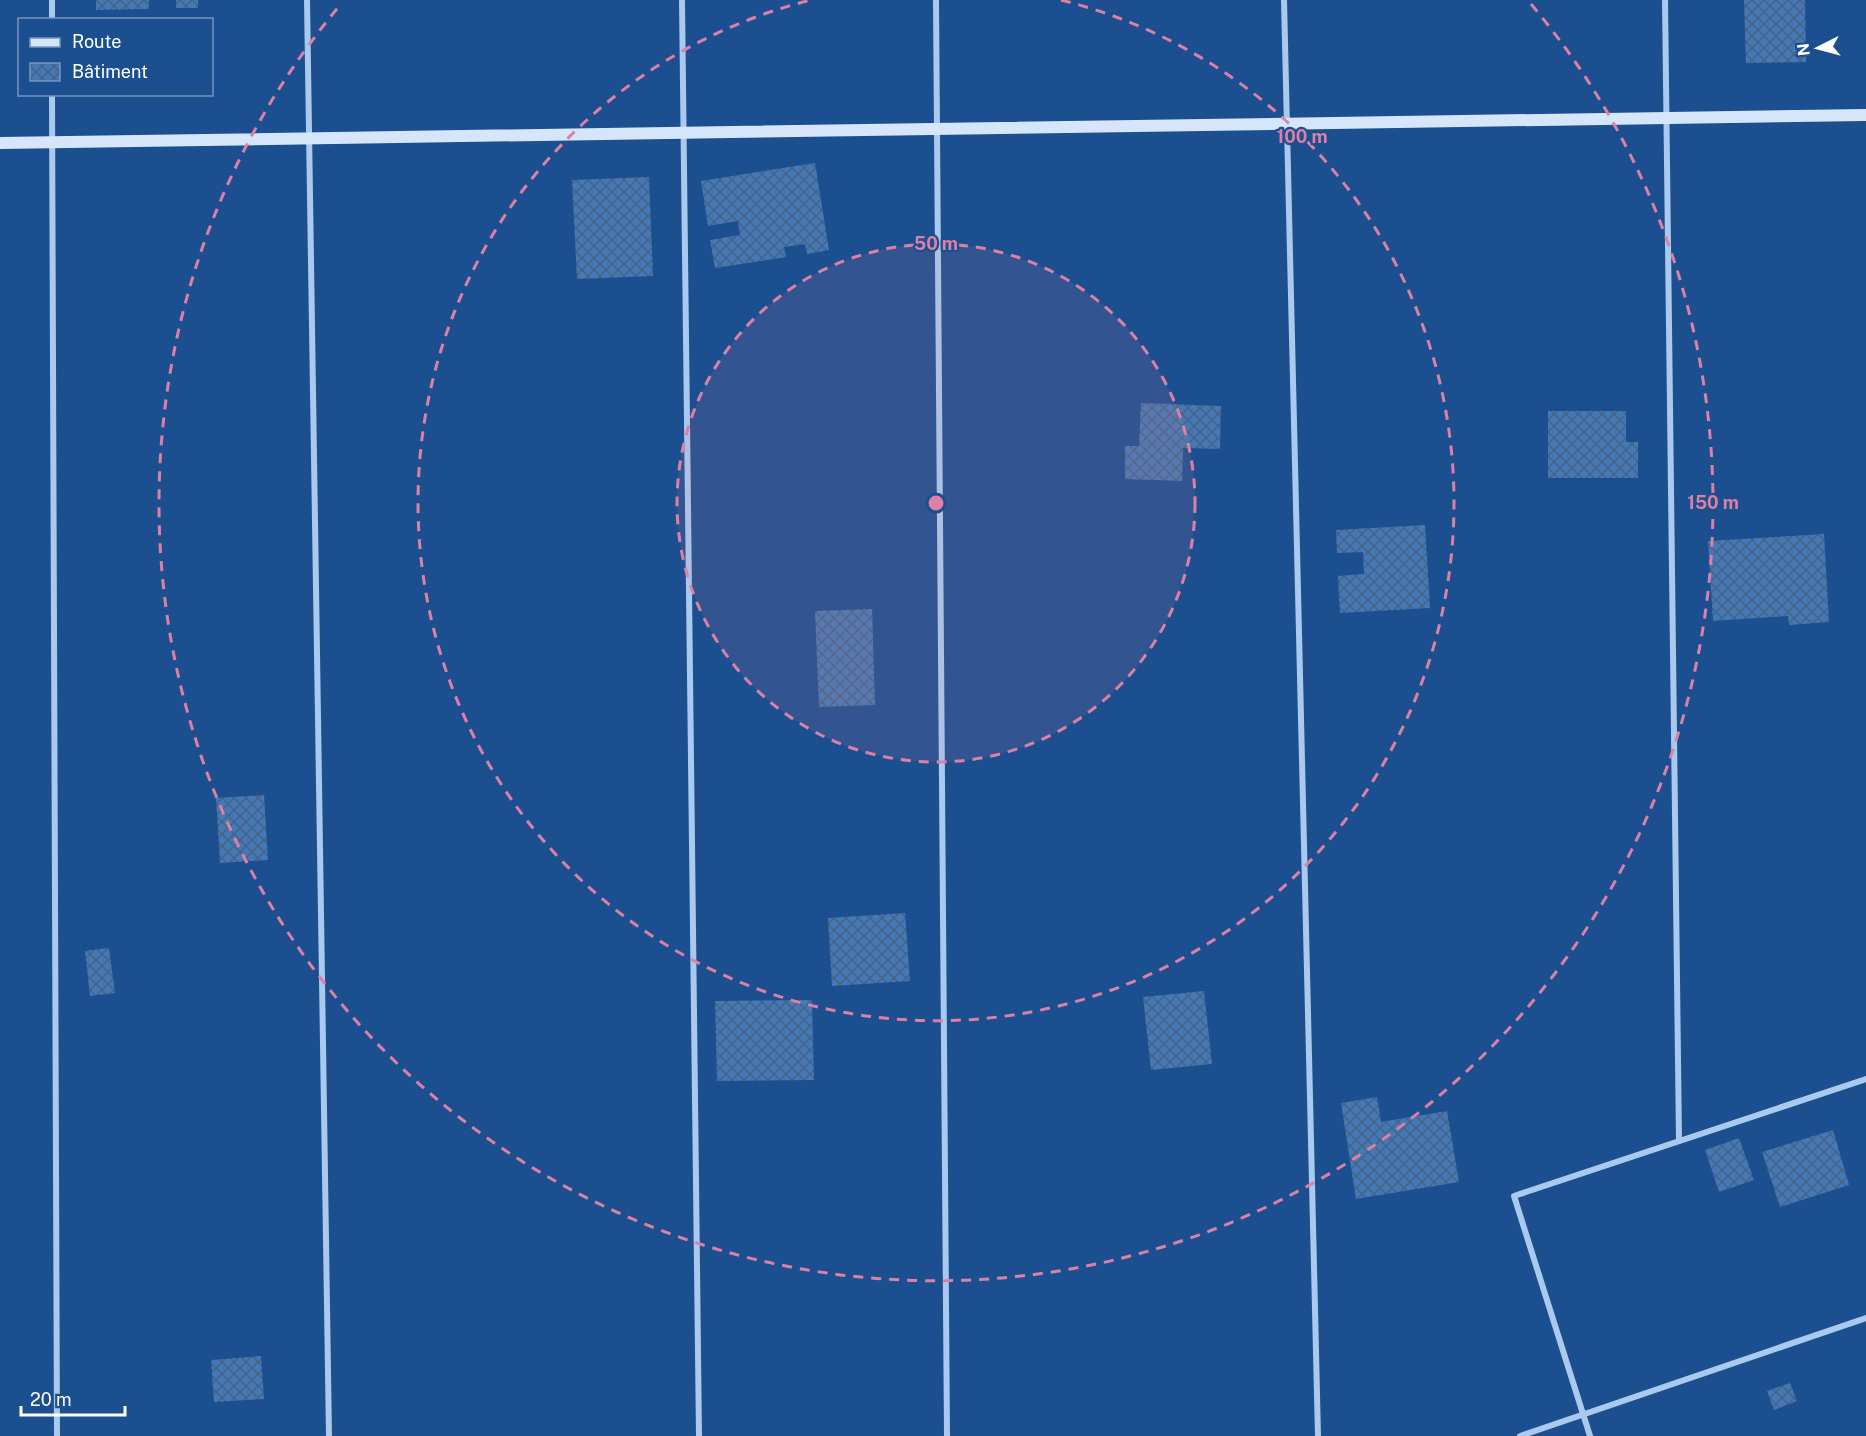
<svg xmlns="http://www.w3.org/2000/svg" width="1866" height="1436" font-family="'Public Sans',sans-serif">
<style>
.building{fill:url(#building-cross-hatch)}
.lines{fill:none;stroke-linecap:round;stroke-linejoin:round}
.street{stroke:#a9c9ee;stroke-width:6}
.secondary{stroke:#d6e6fa;stroke-width:12}
.ring{fill:none;stroke:#dd80a5;stroke-width:3;stroke-dasharray:10 8}
.centre{fill:#dd80a5;stroke:#1b4f8f;stroke-width:3}
.ring-label{font-size:18px;text-anchor:middle;font-weight:bold;fill:#dd80a5;stroke:#1b4f8f;stroke-width:4.5;stroke-linejoin:round;paint-order:stroke}
</style>
<defs>
<pattern id="building-cross-hatch" width="8" height="8" patternUnits="userSpaceOnUse" patternTransform="scale(1.5)"><rect width="8" height="8" fill="#4478b7"/><path d="M0 0l8 8M0 8l8-8" fill="none" stroke="#486282"/></pattern>
</defs>
<rect width="100%" height="100%" fill="#1b4f8f"/>
<!-- building -->
<g class="building">
<polygon points="96,0 149,0 149,9 96,10"/>
<rect x="176" y="0" width="22" height="8"/>
<polygon points="1744,0 1805,0 1806,62 1746,63"/>
<polygon points="815,163 829,250 807,254 805,244 784,247 786,257 715,268 710,240 740,235 738,221 708,226 701,181"/>
<polygon points="649,177 653,276 577,279 572,180"/>
<polygon points="1141,403 1221,406 1220,449 1183,448 1182,481 1125,479 1125,446 1139,446"/>
<polygon points="1548,411 1626,411 1626,442 1638,442 1638,478 1548,478"/>
<polygon points="1425,525 1430,608 1340,613 1338,576 1364,574 1363,552 1337,553 1336,530"/>
<polygon points="1824,534 1829,622 1789,625 1788,616 1713,621 1708,541"/>
<polygon points="872,609 875,705 819,707 815,611"/>
<polygon points="264,795 268,860 220,863 216,798"/>
<polygon points="905,913 910,981 832,986 828,918"/>
<polygon points="109,948 115,993 90,996 85,951"/>
<polygon points="1204,991 1212,1064 1151,1070 1143,997"/>
<polygon points="812,1000 814,1080 717,1081 715,1001"/>
<polygon points="1377,1097 1381,1122 1447,1111 1459,1182 1356,1199 1341,1103"/>
<polygon points="1833,1130 1849,1185 1780,1207 1762,1152"/>
<polygon points="1739,1138 1754,1180 1719,1192 1705,1150"/>
<polygon points="261,1356 264,1399 214,1402 211,1360"/>
<polygon points="1790,1383 1797,1401 1774,1410 1767,1391"/>
</g>
<g class="lines">
<!-- street -->
<g class="street">
<polyline points="52,0 52,20"/>
<polyline points="307,0 329,1436"/>
<polyline points="682,0 699,1436"/>
<polyline points="936,0 947,1436"/>
<polyline points="1284,0 1318,1436"/>
<polyline points="1665,0 1679,1141"/>
<polyline points="52,94 57,1436"/>
<polyline points="1520,1436 1866,1318"/>
<polyline points="1590,1436 1514,1196 1866,1079"/>
</g>
<!-- secondary -->
<polyline class="secondary" points="0,143 1866,115"/>
</g>
<!-- distance rings -->
<circle cx="936" cy="503" r="259" fill="#dd80a5" fill-opacity=".12"/>
<g class="ring">
<circle cx="936" cy="503" r="259"/>
<path d="M1061 0A518 518 0 1 1 811 0"/>
<path d="M1531 4A777 777 0 1 1 341 4"/>
</g>
<circle cx="936" cy="503" r="9" class="centre"/>
<g class="ring-label">
<text x="1302" y="143">100 m</text>
<text x="936" y="250">50 m</text>
<text x="1713" y="509">150 m</text>
</g>
<!-- legend -->
<rect x="18" y="18" width="195" height="78" fill="#1b4f8f" stroke="#7695bc" stroke-width="1.5"/>
<rect x="30" y="38" width="30" height="9" fill="#d6e6fa" stroke="#7695bc" stroke-width="1.5"/>
<text x="72" y="48" font-size="18" fill="#ffffff">Route</text>
<rect x="30" y="63" width="30" height="18" fill="url(#building-cross-hatch)" stroke="#7695bc" stroke-width="1.5"/>
<text x="72" y="78" font-size="18" fill="#ffffff">Bâtiment</text>
<!-- north arrow -->
<g transform="translate(1818 48) rotate(264)" stroke="#1b4f8f" stroke-width="4.5" paint-order="stroke">
<path d="M0-4.5L10 22L0 15L-10 22Z" fill="#ffffff"/>
<text y="-9" font-size="16" font-weight="bold" text-anchor="middle" fill="#ffffff">N</text>
</g>
<!-- scale -->
<path d="M21 1406v9h104v-9" fill="none" stroke="#ffffff" stroke-width="3"/>
<text x="30" y="1406" font-size="18" fill="#ffffff" stroke="#1b4f8f" stroke-width="4.5" paint-order="stroke">20 m</text>
</svg>
